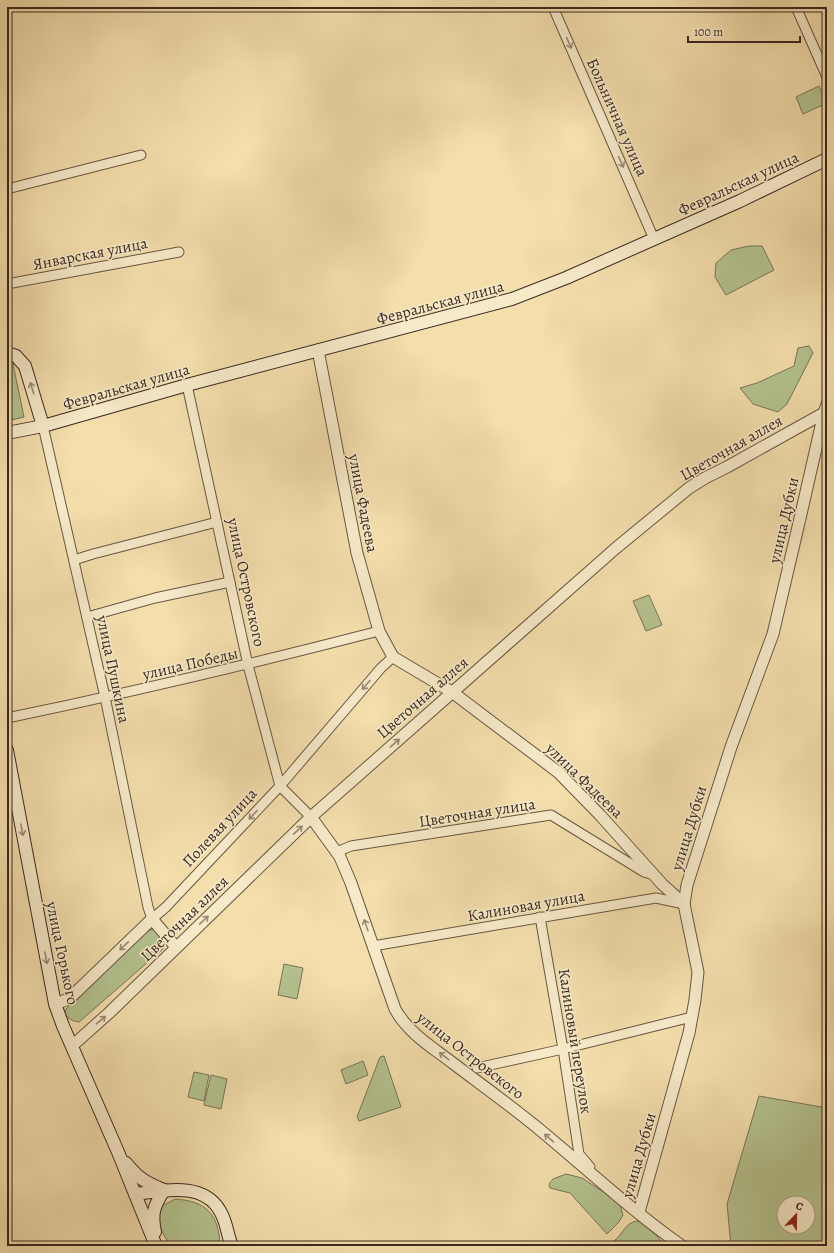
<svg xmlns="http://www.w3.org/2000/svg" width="834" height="1253" font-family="Alegreya,serif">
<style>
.green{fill:#b4c28f;stroke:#787558;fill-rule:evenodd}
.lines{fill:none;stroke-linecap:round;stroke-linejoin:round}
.minor-casing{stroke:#695643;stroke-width:11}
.tertiary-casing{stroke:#695643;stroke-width:13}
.secondary-casing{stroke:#3b2820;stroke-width:14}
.minor{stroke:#f7eac9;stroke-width:9}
.tertiary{stroke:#f7eac9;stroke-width:11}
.secondary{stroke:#f7eac9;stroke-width:12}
.oneway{stroke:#998974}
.labels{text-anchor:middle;stroke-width:3;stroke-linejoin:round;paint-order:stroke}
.street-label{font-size:16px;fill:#3b2820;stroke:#f7eac9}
</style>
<rect width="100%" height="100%" fill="#f3deac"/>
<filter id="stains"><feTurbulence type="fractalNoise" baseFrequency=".005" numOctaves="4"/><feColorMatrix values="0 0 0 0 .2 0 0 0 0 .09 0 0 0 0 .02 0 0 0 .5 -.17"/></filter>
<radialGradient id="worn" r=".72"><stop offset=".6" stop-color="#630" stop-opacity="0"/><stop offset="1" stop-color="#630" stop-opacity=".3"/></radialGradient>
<!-- green -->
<g class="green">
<polygon points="819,86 827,103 803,114 796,97"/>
<polygon points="749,246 762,246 774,270 726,295 715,277 716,263 731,250"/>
<polygon points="809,346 813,353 787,404 778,412 753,404 740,388 757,383 794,366 798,348"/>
<polygon points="13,364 24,417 7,421 7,365"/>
<polygon points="649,595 662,625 646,631 633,601"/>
<path d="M153,929L161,935L166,943L163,949L79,1022C72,1021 69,1019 65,1014L66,1009L145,932Z"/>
<polygon points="284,964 303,968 297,999 278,995"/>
<polygon points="384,1056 401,1107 359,1121 357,1117 380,1057"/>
<polygon points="363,1061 368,1075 346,1084 341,1070"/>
<polygon points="194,1072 209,1075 204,1101 188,1097"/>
<polygon points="211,1075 227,1079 221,1109 204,1105"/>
<path d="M759,1096L827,1108V1246H731L727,1204ZM784,1203H808V1227H784Z"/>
<polygon points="566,1174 582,1178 605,1193 620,1205 623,1215 619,1222 607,1234 570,1193 550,1188 549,1184 553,1179"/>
<path d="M175,1199C206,1201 219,1214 220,1246H198V1242C185,1241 182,1246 170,1246C163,1233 154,1221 162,1206Z"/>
<path d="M637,1221L640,1222L656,1235L665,1246H573C585,1246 604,1248 614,1241C623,1234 625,1223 637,1221Z"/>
</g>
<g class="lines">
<!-- minor casing -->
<g class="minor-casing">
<g id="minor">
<polyline points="553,7 654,239"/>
<polyline points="796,7 827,77"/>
<polyline points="7,189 141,155"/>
<polyline points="7,284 179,252"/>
<polyline points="187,385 248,665 280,786 311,817"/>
<polyline points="43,426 105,697 148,907 152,919 166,907 280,786 381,668 393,657"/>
<polyline points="74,560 93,554 217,522"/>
<polyline points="87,617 155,598 230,582"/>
<path d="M7,718C132,692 255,663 379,631"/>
<polyline points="337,852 351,846 551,815 644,872 654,875"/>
<polyline points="540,917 563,1049 579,1154 590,1167"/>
<polyline points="373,946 656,898 684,904"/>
<polyline points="477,1068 563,1049 692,1017"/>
</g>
</g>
<!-- tertiary casing -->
<g class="tertiary-casing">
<g id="tertiary">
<polyline points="318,350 357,553 379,631 393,657 452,692 558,772 600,815 662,884 684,904"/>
<path d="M311,817L340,857L351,883L395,1009C408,1033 433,1048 454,1064C483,1086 511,1106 539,1129C586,1168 632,1211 682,1246"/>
<polyline points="55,1004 66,1000 73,995 152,919 176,947"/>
<polyline points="72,1046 109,1013 311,817 616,548 689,488 705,478 727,467 824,413"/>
<polyline points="639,1212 689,1033 695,1000 698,972 684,904 687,885 731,747 773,634 801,514 824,413 827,404"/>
</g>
</g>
<!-- secondary casing -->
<g class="secondary-casing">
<g id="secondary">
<polyline points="7,353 16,356 25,366 43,426"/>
<polyline points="7,433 43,426 187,385 512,299 566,278 654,239 740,201 827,159"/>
<polyline points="7,750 55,1004 63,1026 118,1152 156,1246"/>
<path d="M126,1163C138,1178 146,1183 164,1190"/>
<path d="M135,1194C163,1191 203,1181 220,1211C227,1222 227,1235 232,1246"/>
<path d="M155,1232C151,1213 154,1206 164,1190"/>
</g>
</g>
<!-- minor -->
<use href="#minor" class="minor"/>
<!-- tertiary -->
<use href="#tertiary" class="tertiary"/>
<!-- secondary -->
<use href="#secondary" class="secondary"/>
</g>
<!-- one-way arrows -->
<defs><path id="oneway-shaft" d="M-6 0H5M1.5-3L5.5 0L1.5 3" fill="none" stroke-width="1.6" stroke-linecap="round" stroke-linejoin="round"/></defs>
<g class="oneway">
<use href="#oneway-shaft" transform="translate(569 43) rotate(66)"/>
<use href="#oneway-shaft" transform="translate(621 162) rotate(66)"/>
<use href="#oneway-shaft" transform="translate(32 388) rotate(-107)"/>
<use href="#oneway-shaft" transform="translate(366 685) rotate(131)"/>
<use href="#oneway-shaft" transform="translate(395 743) rotate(-41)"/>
<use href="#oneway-shaft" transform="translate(253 815) rotate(133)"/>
<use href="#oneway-shaft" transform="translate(22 830) rotate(79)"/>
<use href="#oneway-shaft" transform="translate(298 830) rotate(-44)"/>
<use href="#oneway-shaft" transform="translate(204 920) rotate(-44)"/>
<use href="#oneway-shaft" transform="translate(366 925) rotate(-109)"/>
<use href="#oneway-shaft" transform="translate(124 946) rotate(136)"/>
<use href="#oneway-shaft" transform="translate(46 958) rotate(79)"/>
<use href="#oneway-shaft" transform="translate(101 1020) rotate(-40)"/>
<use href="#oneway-shaft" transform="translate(444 1056) rotate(-143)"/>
<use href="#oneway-shaft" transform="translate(549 1138) rotate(-139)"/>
</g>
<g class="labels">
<!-- street labels -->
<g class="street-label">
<text transform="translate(618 117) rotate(66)" y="6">Больничная улица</text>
<text transform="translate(738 183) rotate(-25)" y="6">Февральская улица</text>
<text transform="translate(90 253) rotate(-11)" y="6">Январская улица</text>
<text transform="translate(440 302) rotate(-15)" y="6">Февральская улица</text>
<text transform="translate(126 386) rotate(-16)" y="6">Февральская улица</text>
<text transform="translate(731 447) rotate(-30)" y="6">Цветочная аллея</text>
<text transform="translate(364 503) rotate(79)" y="6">улица Фадеева</text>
<text transform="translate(783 520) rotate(-77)" y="6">улица Дубки</text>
<text transform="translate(247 582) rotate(78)" y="6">улица Островского</text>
<text transform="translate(190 663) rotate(-13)" y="6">улица Победы</text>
<text transform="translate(114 669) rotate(78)" y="6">улица Пушкина</text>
<text transform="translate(422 697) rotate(-41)" y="6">Цветочная аллея</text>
<text transform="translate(585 780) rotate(44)" y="6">улица Фадеева</text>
<text transform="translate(477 812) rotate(-9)" y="6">Цветочная улица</text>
<text transform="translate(219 827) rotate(-47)" y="6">Полевая улица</text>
<text transform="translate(688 828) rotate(-73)" y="6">улица Дубки</text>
<text transform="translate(526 905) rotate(-10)" y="6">Калиновая улица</text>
<text transform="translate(184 918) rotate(-44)" y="6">Цветочная аллея</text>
<text transform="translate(63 953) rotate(78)" y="6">улица Горького</text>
<text transform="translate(576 1041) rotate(81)" y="6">Калиновый переулок</text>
<text transform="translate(471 1055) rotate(38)" y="6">улица Островского</text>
<text transform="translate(638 1155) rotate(-74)" y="6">улица Дубки</text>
</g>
</g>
<!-- margin -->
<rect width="834" height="1253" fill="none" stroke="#f3deac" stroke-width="24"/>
<rect x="8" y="8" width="818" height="1237" fill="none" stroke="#3b2820" stroke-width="2"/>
<rect x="12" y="12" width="810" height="1229" fill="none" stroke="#3b2820"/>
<!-- north arrow -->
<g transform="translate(796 1215) rotate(22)"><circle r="19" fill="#f7eac9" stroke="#ac9c85"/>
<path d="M0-3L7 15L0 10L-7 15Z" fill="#8f2418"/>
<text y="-6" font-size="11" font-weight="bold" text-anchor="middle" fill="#3b2820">С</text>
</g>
<!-- scale -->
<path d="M688 36v6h112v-6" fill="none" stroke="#3b2820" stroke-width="2"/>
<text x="694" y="36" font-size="12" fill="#3b2820" stroke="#f7eac9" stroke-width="3" paint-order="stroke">100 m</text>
<rect width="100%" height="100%" filter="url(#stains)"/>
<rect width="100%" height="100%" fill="url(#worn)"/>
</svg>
